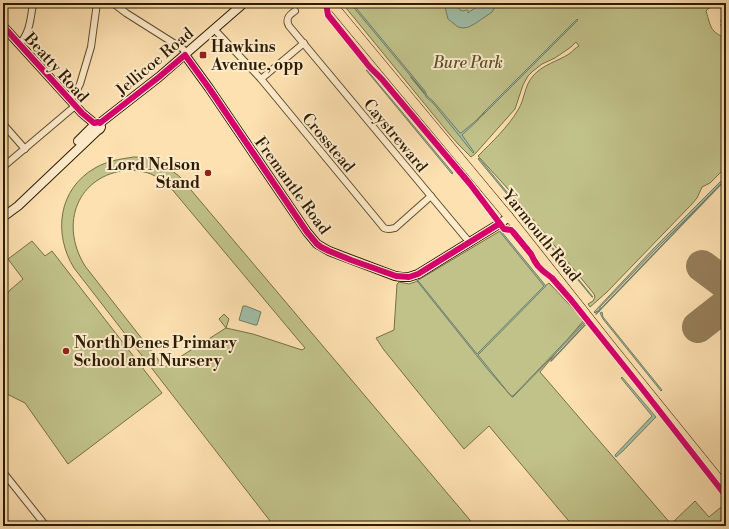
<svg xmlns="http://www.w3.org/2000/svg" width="729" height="529" font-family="'Libre Bodoni',serif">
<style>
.green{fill:#c1c28a;stroke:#766f47;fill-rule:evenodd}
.water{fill:#a0bea8;stroke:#727d66}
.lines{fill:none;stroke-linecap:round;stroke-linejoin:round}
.stream{stroke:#727d66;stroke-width:1.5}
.runway{stroke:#957e5a;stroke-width:32}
.street-casing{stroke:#604d2f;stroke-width:8}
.secondary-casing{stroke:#2c1c04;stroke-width:10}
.primary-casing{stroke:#2c1c04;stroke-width:10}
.street{stroke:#feeccc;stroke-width:6}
.secondary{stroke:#feeccc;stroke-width:8}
.primary{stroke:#fee1b1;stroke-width:9}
.cycleway-casing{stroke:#feeccc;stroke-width:8}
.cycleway{stroke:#d6006c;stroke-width:6}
.poi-dot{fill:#8f2418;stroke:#feeccc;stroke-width:1.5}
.labels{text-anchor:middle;stroke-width:4;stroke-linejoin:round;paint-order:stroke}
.poi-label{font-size:16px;font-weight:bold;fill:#2c1c04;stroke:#feeccc;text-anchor:start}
.street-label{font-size:16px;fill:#2c1c04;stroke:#feeccc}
.park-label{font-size:16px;font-style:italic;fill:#594e2c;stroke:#feeccc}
</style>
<rect width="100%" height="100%" fill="#fee1b1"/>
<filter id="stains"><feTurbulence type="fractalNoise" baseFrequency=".005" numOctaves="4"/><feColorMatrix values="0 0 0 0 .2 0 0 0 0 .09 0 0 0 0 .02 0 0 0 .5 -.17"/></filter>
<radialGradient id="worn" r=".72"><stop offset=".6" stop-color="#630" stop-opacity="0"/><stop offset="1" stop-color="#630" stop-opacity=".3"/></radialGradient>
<!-- green -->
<g class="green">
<path d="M342,3H716L708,9L706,11C711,27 710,32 726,38V167L710,183L702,187L697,198L691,205L607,292L590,307L588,304L593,301L595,297L594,294L509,190L478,156C492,142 508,127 518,110C525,99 524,86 533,76C542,65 558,61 569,54C573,51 575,48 579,46L576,42L571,47L555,58L542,64L533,71L528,76L523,85L515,109L475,154L471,157L459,145L450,135Z"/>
<path d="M134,157C156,157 163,163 180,177L475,526H274L74,268C53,234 58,189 95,168C107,161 120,159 134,157ZM128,170C148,171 155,174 170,187L305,348L302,350L253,334L226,328L229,319L224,314L219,319L226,328L164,367L85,266C59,224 77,175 128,170Z"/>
<polygon points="500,231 545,286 549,283 584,320 540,372 671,524 695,501 709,517 726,503 726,526 573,526 489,426 464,449 384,350 376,338 394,330 397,284 399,282 409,284 415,282"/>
<polygon points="32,241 45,256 52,251 162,393 68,464 25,403 3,392 3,297 8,293 10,290 23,279 8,259"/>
</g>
<!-- water -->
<g class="water">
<polygon points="350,3 352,3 425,91 427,96 433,101 460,133 461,133 478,119 478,120 462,135 474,152 473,153 433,103 426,97 424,92"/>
<polygon points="444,3 455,3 457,4 457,6 460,10 463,11 466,10 468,10 468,13 482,3 497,3 492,12 476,23 469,27 463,28 458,27 448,19"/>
<polygon points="577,19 578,20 484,114 483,114 483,113"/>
<polygon points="366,70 367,70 453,173 452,174"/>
<polygon points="479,158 593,297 592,297 478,159"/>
<polygon points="726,176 726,179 657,248 600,307 600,310 599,312 597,311 595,313 594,312 654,248"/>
<polygon points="501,231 546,286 478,355 511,396 513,396 585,321 586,322 513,397 512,397 489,371 417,281 418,281 420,283 477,354 544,286 500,232"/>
<polygon points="243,306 246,306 261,312 257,325 255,325 239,320"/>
<polygon points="602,312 603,317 662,390 661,391 603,319 600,313"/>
<polygon points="622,377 656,417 623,451 616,457 615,455 652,416 621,378"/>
</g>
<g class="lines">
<!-- stream -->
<g class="stream">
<polyline points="721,21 726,10"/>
<polyline points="721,25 726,28"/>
<polyline points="411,77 424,93"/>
<polyline points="478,119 484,113"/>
<polyline points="596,314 726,179"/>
<polyline points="551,361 585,325"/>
</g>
<!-- runway -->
<g class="runway">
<polyline points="702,266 726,284"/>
<polyline points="698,327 726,305"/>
</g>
<!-- street casing -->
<g class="street-casing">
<g id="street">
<polyline points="113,3 126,13 183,49 186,53"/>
<polyline points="230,3 237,9"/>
<path d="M295,11C289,15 285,19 289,26L470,243"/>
<path d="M214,29L261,79L384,228C388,230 391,229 395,228L431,196"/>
<path d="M19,44C30,34 31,16 33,3"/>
<polyline points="261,79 304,43"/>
<polyline points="70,100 77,90 80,84 91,47 97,3"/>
<polyline points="3,124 25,149"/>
<polyline points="3,167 75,106"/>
<polyline points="3,472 46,526"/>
</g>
</g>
<!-- secondary casing -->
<g class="secondary-casing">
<g id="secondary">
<polyline points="3,26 82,113 94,123"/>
<polyline points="185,55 209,88 307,232 317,244 329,251 395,276 402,277 409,277 418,274 499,224 509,217"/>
<polyline points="100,123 159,77 244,3"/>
<polyline points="78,141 92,127"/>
<polyline points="3,217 18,206 97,131 100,129 101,127 100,123"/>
</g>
</g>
<!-- primary casing -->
<g class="primary-casing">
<polyline id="primary" points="331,3 509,217 612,347 726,488"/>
</g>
<!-- street -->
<use href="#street" class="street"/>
<!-- secondary -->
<use href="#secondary" class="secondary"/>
<!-- primary -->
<use href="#primary" class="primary"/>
<!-- cycleway casing -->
<g class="cycleway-casing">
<g id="cycleway">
<path d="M326,3L328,15L365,61C370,69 379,75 385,83L470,184L504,229L511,230L513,232L531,254L534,260L538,266L543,271L552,278L572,301L640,386L726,496"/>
<polyline points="3,26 82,113 94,123 98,122 100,123 159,77 185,55 209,88 307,232 317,244 321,247 329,251 351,260 396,276 409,277 418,274 499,224"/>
</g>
</g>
<!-- cycleway -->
<use href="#cycleway" class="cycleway"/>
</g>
<!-- markers -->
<g class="poi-dot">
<rect x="199" y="51" width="8" height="8" rx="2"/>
<circle cx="208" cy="173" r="4"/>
<circle cx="66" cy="351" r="4"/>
</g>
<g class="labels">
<!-- poi labels -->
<g class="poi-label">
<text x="211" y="52">Hawkins<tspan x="211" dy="18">Avenue, opp</tspan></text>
<text x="200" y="170" text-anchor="end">Lord Nelson<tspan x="200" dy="18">Stand</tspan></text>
<text x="74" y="348">North Denes Primary<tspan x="74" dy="18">School and Nursery</tspan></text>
</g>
<!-- street labels -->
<g class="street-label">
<text transform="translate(154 61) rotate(-40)" y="6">Jellicoe Road</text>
<text transform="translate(57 67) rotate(48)" y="6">Beatty Road</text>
<text transform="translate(396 135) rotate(50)" y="6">Caystreward</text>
<text transform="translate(329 142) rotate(50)" y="6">Crosstead</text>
<text transform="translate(293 185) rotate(54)" y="6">Fremantle Road</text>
<text transform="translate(542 235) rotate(51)" y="6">Yarmouth Road</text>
</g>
<!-- park labels -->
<g class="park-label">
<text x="468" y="68">Bure Park</text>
</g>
</g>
<!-- margin -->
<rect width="729" height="529" fill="none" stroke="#fee1b1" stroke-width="16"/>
<rect x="4" y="4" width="721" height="521" fill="none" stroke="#2c1c04" stroke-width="2"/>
<rect x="8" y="8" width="713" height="513" fill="none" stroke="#2c1c04"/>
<rect width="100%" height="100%" filter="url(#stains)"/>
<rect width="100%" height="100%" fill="url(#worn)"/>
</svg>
